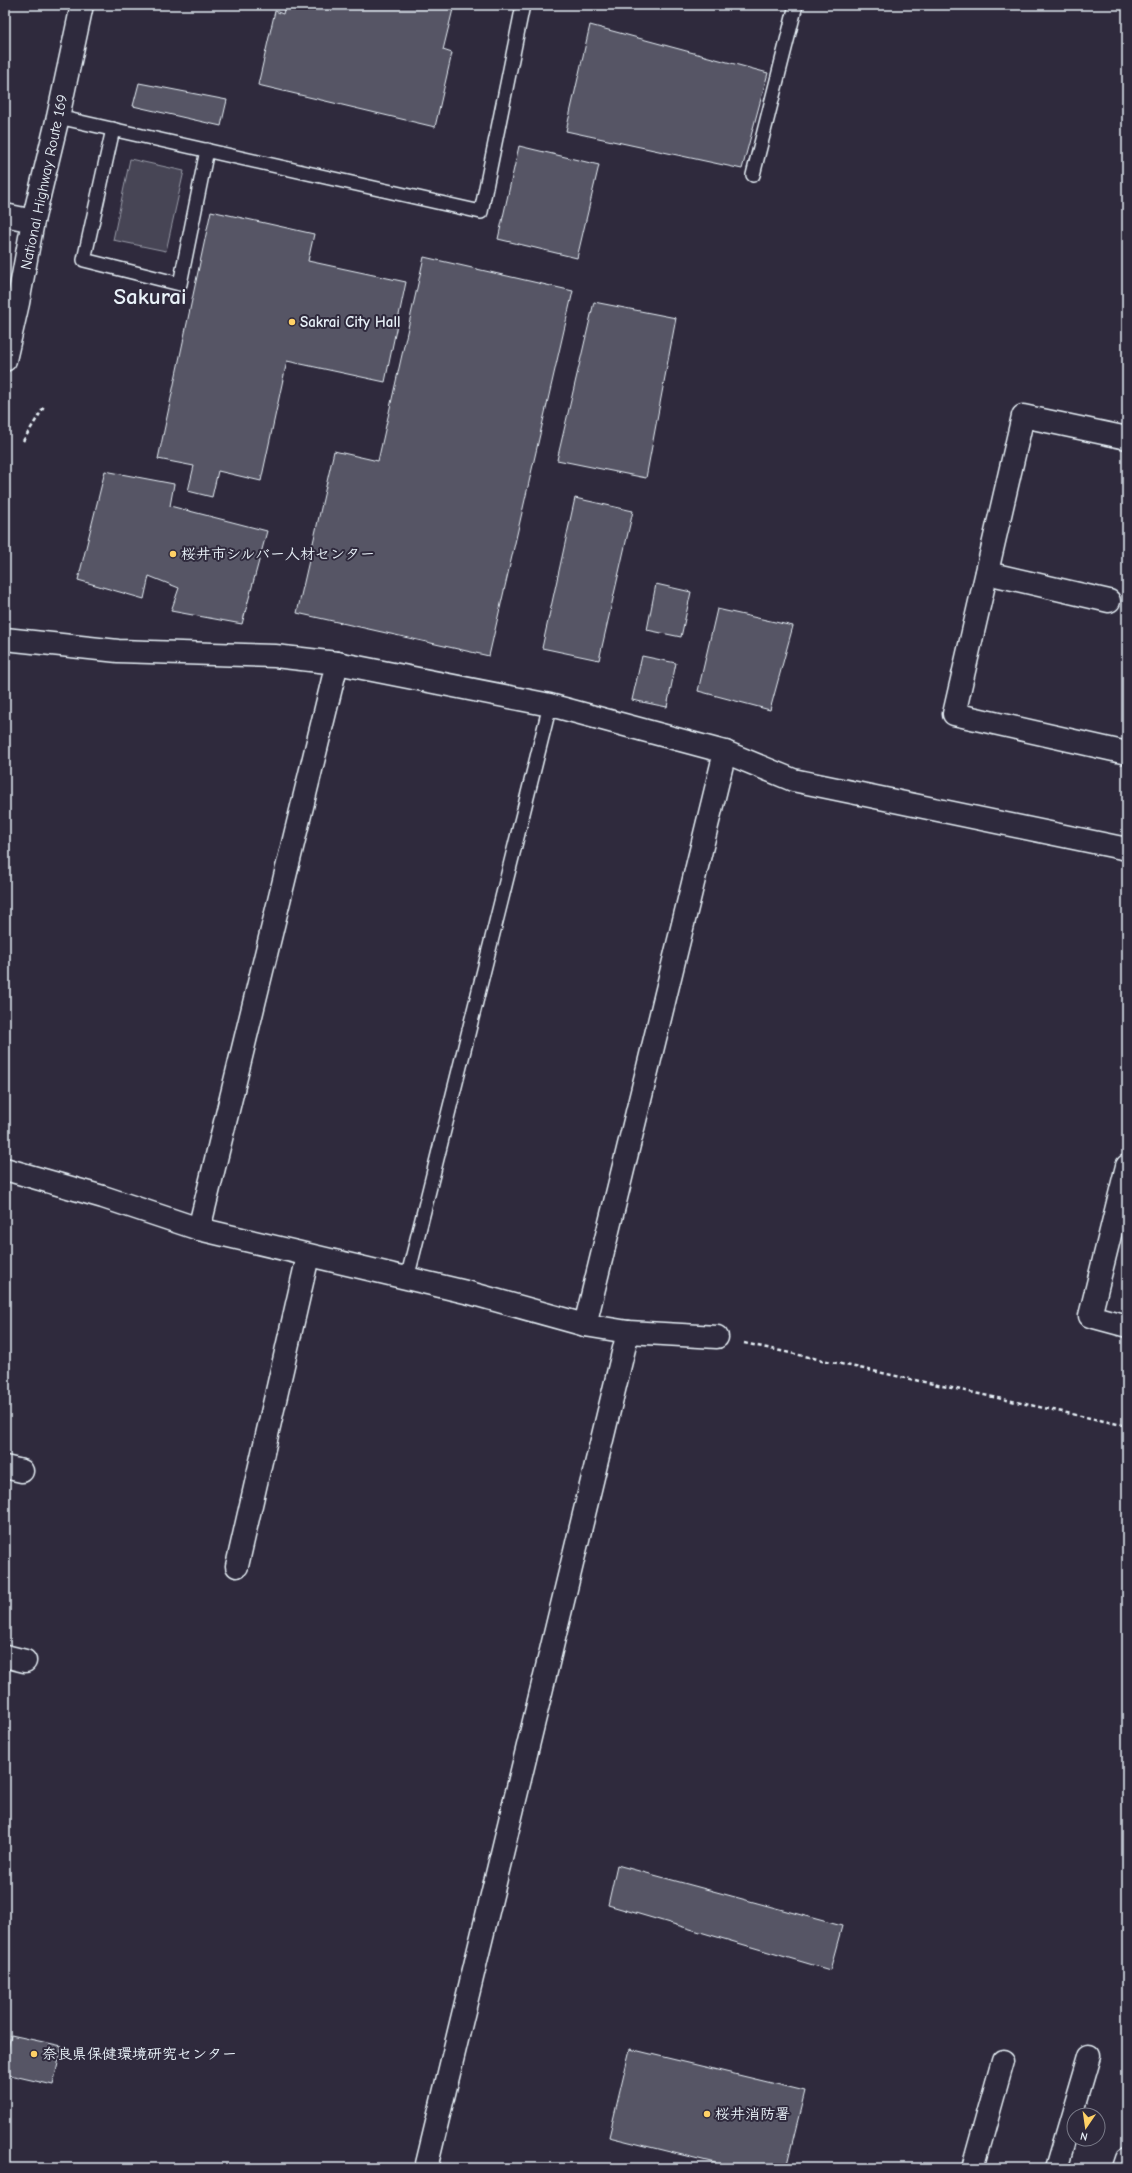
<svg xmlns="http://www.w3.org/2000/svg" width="1132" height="2173" font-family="'Comic Neue','Klee One',sans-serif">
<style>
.green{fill:#464455;stroke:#979aa6}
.building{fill:#575565;stroke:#e8f1f8}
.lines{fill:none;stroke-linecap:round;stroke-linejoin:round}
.lane-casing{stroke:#e8f1f8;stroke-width:16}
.street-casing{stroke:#e8f1f8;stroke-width:25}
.highway-casing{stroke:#e8f1f8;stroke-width:25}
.path{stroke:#e8f1f8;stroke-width:2.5;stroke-dasharray:4 3;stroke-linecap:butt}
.lane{stroke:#2f2a3d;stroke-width:13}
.street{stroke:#2f2a3d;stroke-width:22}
.highway{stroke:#2f2a3d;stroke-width:22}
.poi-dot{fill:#ffd166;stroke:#2f2a3d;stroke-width:1.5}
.labels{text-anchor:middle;stroke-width:4;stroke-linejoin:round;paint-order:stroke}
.street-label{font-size:15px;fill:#e8f1f8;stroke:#2f2a3d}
.poi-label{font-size:15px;font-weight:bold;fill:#e8f1f8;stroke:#2f2a3d;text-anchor:start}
.town-label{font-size:23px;font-weight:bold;fill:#e8f1f8;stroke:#2f2a3d}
</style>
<rect width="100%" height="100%" fill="#2f2a3d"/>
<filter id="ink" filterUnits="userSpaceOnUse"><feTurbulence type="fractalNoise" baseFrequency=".025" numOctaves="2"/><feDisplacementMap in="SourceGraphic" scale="8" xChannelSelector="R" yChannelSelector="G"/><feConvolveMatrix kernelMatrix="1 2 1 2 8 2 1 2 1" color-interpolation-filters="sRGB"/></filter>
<g filter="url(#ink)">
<!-- green -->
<polygon class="green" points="130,159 184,171 166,251 113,240"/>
<!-- building -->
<g class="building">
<polygon points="285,5 454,5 443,50 452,53 435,127 258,85 275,11 283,14"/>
<polygon points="590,25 768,73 742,169 566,131"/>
<polygon points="139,83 227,100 221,126 133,106"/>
<polygon points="519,146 599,165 577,258 498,239"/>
<polygon points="211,211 314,234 308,261 406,282 385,382 287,361 261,481 218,471 212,497 188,491 194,466 158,459"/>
<polygon points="424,257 573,291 489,656 297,613 334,451 378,461"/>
<polygon points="594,302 676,318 646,478 557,460"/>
<polygon points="105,471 174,484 170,506 267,531 242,624 171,611 179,588 149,576 144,599 78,580"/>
<polygon points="575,498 633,511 599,660 542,648"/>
<polygon points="656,584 691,592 681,637 647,630"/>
<polygon points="717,609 793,626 770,710 698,691"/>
<polygon points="642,656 676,663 667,707 632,700"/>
<polygon points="617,1865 842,1926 830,1970 608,1905"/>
<polygon points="11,2035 62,2046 53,2085 5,2074 5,2062"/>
<polygon points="630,2049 805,2091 786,2168 714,2168 715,2163 609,2137"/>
</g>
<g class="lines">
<!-- lane casing -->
<g class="lane-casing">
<g id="lane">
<polyline points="58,117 481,212 523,5"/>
<polyline points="113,129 84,260 180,284 207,150"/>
<polyline points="753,175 796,5"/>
<polyline points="407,1279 550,705"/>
</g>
</g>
<!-- street casing -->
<g class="street-casing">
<g id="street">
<polyline points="5,215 33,221"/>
<polyline points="1127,438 1023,416 954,714 1127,753"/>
<polyline points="987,573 1109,601"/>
<polyline points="5,639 118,651 275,656 337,663 550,705 725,752 793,780 1127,849"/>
<polyline points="1127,1166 1090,1316 1127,1326"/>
<polyline points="5,1169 103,1197 199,1229 470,1293 585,1325 628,1332 717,1337"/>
<polyline points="199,1229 337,663"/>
<polyline points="585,1325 725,752"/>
<polyline points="5,1467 22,1471"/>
<polyline points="237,1566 308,1256"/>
<polyline points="5,1656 25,1661"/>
<polyline points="426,2168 628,1332"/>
<polyline points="973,2168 1003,2061"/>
<polyline points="1056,2168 1089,2056"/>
<polyline points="1124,2168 1127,2159"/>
</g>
</g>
<!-- highway casing -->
<g class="highway-casing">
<polyline id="highway" points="5,360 18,303 33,221 58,117 82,5"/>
</g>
<!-- path -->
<g class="path">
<polyline points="23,441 44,407"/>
<polyline points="744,1343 1127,1426"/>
</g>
<!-- lane -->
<use href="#lane" class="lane"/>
<!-- street -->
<use href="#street" class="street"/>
<!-- highway -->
<use href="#highway" class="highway"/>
</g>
</g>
<!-- markers -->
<g class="poi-dot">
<circle cx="292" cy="322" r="4"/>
<circle cx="173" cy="554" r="4"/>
<circle cx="34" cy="2054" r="4"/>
<circle cx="707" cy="2114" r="4"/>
</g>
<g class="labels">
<!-- street labels -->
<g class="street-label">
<text transform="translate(44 182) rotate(-78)" y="5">National Highway Route 169</text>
</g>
<!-- poi labels -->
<g class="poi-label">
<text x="300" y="327">Sakrai City Hall</text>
<text x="181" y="559">桜井市シルバー人材センター</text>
<text x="42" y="2059">奈良県保健環境研究センター</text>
<text x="715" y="2119">桜井消防署</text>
</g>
<!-- town labels -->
<g class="town-label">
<text x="150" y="304">Sakurai</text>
</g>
</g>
<!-- margin -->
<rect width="1132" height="2173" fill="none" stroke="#2f2a3d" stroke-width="20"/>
<rect x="10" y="10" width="1112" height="2153" fill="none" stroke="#e8f1f8" stroke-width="1.5" filter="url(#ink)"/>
<!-- north arrow -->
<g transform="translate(1086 2127) rotate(193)"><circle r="19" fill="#2f2a3d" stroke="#797a88"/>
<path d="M0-3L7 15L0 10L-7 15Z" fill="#ffd166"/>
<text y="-6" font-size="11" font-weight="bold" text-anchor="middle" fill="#e8f1f8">N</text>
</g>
</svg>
